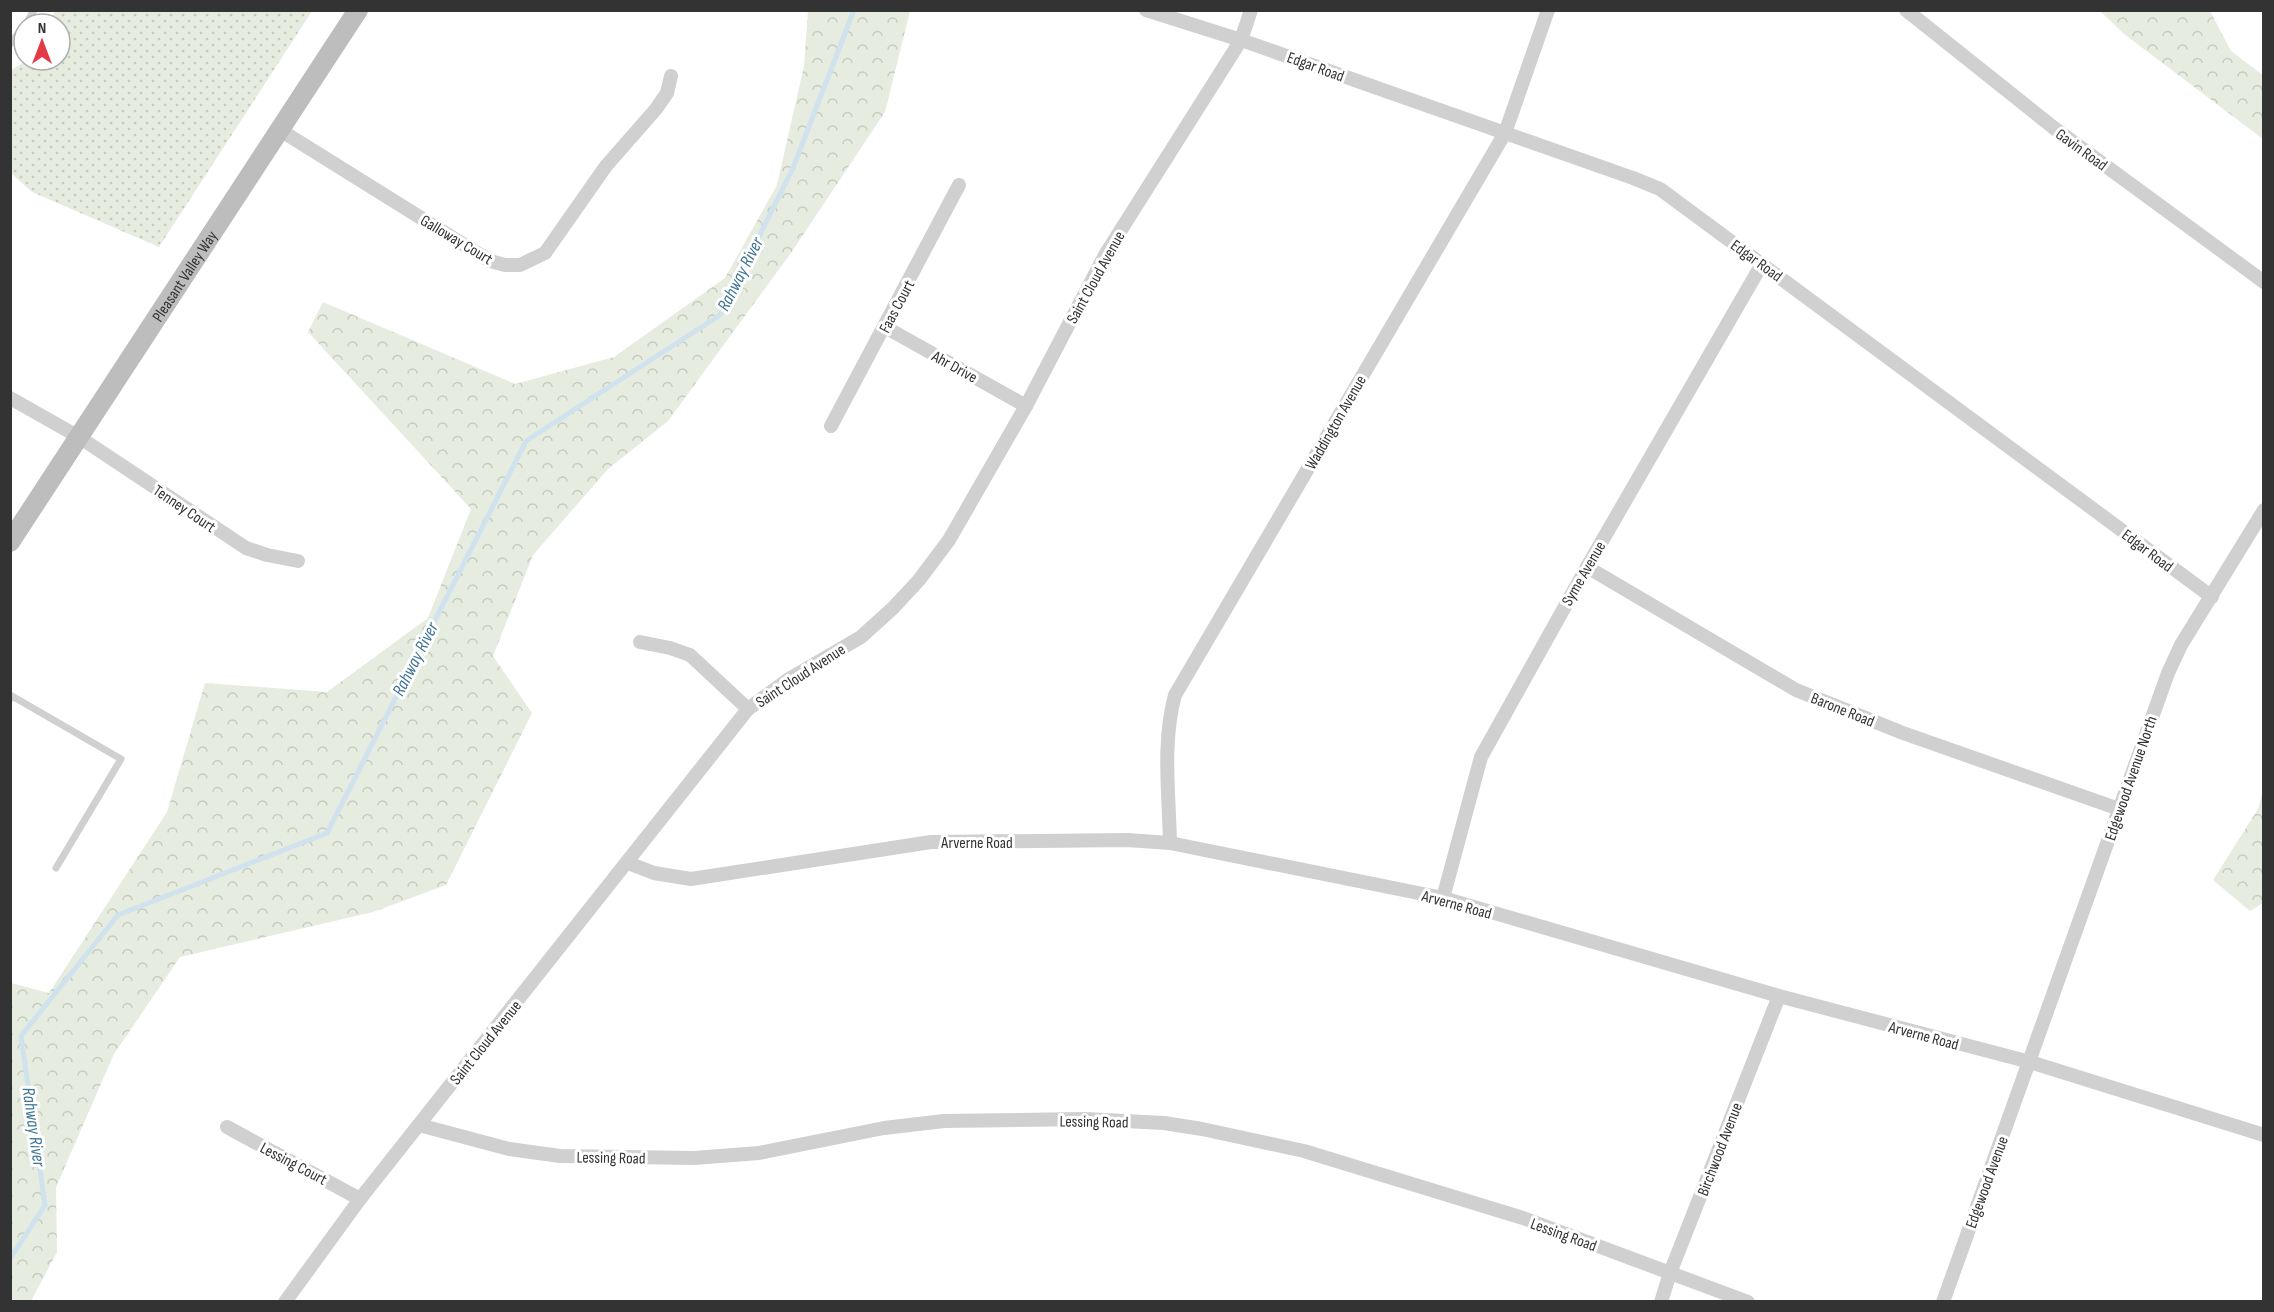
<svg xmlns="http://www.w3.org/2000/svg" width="2274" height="1312" font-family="'Sofia Sans Condensed',sans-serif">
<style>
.green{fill:url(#green-dots)}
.forest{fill:url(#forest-crowns)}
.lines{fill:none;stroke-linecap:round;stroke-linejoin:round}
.stream{stroke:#cfe2ee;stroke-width:5}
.lane{stroke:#d0d0d0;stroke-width:7}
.street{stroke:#d0d0d0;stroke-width:14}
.secondary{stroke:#bdbdbd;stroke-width:20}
.labels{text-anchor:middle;stroke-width:6;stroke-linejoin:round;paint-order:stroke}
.street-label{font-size:16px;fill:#333;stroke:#fff}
.water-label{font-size:18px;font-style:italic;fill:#3f7597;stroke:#fff}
</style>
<defs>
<pattern id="green-dots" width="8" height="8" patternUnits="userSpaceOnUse" patternTransform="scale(1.5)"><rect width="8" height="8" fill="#e6ecdf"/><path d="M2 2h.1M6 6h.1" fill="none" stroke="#c6cbc0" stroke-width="1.8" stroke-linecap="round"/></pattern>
<pattern id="forest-crowns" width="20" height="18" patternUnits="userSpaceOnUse" patternTransform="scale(1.5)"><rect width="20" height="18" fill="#e6ecdf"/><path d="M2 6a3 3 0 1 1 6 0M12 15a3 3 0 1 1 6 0" fill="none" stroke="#c6cbc0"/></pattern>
</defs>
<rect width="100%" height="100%" fill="#fff"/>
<!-- green -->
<polygon class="green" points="55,11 312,11 159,247 32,192 11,173 11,70 28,60 60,60 60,24 48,24"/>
<!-- forest -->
<g class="forest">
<polygon points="808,11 910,11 885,112 793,250 668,421 608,469 533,555 493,656 532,713 446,885 373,912 180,957 114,1054 56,1187 57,1252 31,1301 11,1301 11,983 49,993 167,812 205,683 327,692 428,618 471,509 308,332 323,302 515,384 614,357 725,278 777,185 804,66"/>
<polygon points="2100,11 2210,11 2231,51 2263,75 2263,139 2124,34"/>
<polygon points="2263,791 2263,903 2250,911 2213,880 2258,809"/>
</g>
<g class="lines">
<!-- stream -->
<polyline class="stream" points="10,1259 45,1205 21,1036 118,915 327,833 526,441 720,315 793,168 854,10"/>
<!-- lane -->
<g class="lane">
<polyline points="26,24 34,10"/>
<polyline points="10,44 24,26"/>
<polyline points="10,699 12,696 121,759 56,868"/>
</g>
<!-- street -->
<g class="street">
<polyline points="1146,10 1241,40 1633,178 1660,189 2212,597"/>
<polyline points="1906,10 2054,128 2264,282"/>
<polyline points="280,130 490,261 505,265 520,265 545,253 606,166 656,109 667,93 671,76"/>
<polyline points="885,327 1026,406"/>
<polyline points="10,398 79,437 246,548 267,555 298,561"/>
<polyline points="831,426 959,185"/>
<polyline points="1587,567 1796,690 1903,733 2119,809"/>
<polyline points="640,642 670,648 690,655 748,709"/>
<path d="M1170,843C1169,794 1162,742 1175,695L1505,133L1548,10"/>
<polyline points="628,863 654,873 691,879 931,842 1127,840 1170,843 1443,898 1779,996 2030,1062 2264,1135"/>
<polyline points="1443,898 1481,757 1587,567 1762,264"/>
<polyline points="419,1125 509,1149 560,1156 694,1158 759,1153 884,1128 944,1121 1085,1119 1164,1123 1202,1129 1304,1151 1523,1218 1748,1302"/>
<polyline points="227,1127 360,1199"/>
<polyline points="285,1302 360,1199 748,709 789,679 861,637 893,608 919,580 949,540 1026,406 1105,255 1241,40 1251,10"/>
<polyline points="1661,1302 1670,1273 1779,996"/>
<polyline points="1943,1302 2168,673 2181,645 2264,510"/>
</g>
<!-- secondary -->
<path class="secondary" id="s1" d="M10,542L358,10"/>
</g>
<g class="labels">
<!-- street labels -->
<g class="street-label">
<text transform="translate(1316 66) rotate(20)" y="6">Edgar Road</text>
<text transform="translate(2082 149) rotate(36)" y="6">Gavin Road</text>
<text transform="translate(457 239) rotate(31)" y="6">Galloway Court</text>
<text transform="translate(1757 260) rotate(36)" y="6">Edgar Road</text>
<text dy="6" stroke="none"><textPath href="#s1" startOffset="318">Pleasant Valley Way</textPath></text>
<text transform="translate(1095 277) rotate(-61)" y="6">Saint Cloud Avenue</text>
<text transform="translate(896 306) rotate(-62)" y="6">Faas Court</text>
<text transform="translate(955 366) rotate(29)" y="6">Ahr Drive</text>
<text transform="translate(1335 422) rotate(-60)" y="6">Waddington Avenue</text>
<text transform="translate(185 508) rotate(34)" y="6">Tenney Court</text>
<text transform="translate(2148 550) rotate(37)" y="6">Edgar Road</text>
<text transform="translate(1583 573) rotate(-60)" y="6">Syme Avenue</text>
<text transform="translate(800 675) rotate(-33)" y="6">Saint Cloud Avenue</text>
<text transform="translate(1843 709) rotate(22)" y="6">Barone Road</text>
<text transform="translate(2130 778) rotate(-71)" y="6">Edgewood Avenue North</text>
<text x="977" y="848">Arverne Road</text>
<text transform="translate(1457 904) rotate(15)" y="6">Arverne Road</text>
<text transform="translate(1924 1035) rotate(15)" y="6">Arverne Road</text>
<text transform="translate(485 1042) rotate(-51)" y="6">Saint Cloud Avenue</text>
<text transform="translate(1094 1121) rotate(1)" y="6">Lessing Road</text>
<text transform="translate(1719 1149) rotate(-69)" y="6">Birchwood Avenue</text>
<text transform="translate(611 1157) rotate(1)" y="6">Lessing Road</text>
<text transform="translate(294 1163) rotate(28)" y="6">Lessing Court</text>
<text transform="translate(1986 1182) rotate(-70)" y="6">Edgewood Avenue</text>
<text transform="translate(1564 1234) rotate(20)" y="6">Lessing Road</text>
</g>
<!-- water labels -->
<g class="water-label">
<text transform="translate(740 274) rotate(-63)" y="6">Rahway River</text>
<text transform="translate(415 659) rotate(-63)" y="6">Rahway River</text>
<text transform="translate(34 1127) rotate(82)" y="6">Rahway River</text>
</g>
</g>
<!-- border -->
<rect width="2274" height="1312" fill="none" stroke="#333333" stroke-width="24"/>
<!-- north arrow -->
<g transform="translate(42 42)"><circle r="28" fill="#ffffff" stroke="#adadad" stroke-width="1.5"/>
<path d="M0-4.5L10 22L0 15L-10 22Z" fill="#e63946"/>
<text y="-9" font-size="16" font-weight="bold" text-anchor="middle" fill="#333333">N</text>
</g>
</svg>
